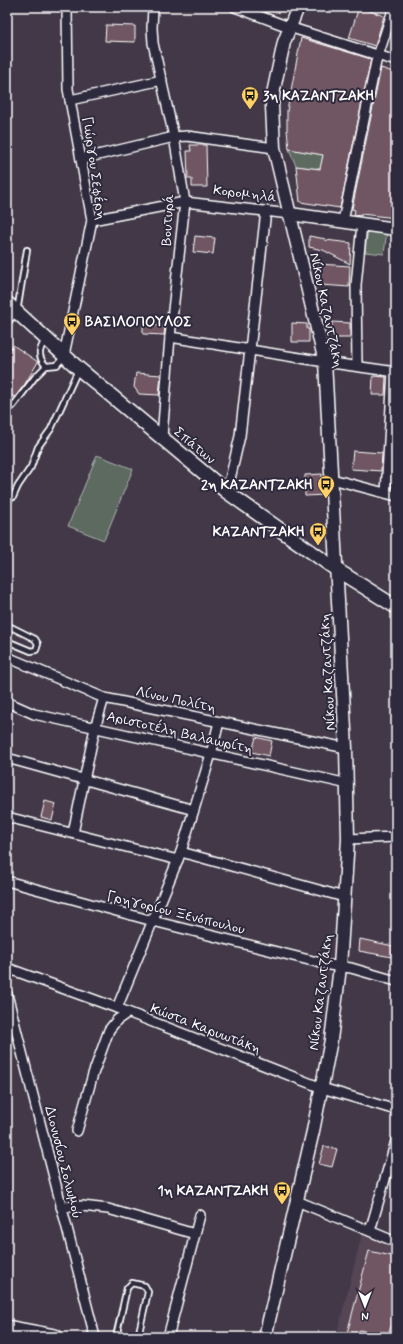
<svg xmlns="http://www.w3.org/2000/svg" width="403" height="1344" font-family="Mynerve,sans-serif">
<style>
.built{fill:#544554}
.green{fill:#5c6a60;stroke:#aeb4b0}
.building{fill:#6f5762;stroke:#fff}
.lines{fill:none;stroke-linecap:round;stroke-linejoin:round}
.service-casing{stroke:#fff;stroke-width:8}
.minor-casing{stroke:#fff;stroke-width:12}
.tertiary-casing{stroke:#fff;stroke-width:15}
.secondary-casing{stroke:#fff;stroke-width:16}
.primary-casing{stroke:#fff;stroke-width:18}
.service{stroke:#2f2a3d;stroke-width:4.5}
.minor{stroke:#2f2a3d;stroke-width:9}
.tertiary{stroke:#2f2a3d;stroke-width:12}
.secondary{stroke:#2f2a3d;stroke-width:13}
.primary{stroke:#2f2a3d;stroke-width:15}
.labels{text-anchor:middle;stroke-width:4;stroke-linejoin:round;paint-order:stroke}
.poi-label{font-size:14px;font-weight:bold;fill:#fff;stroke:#2f2a3d;text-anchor:end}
.street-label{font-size:14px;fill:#fff;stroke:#2f2a3d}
</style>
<rect width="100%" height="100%" fill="#423848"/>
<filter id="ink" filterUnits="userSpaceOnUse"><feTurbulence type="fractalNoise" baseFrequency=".025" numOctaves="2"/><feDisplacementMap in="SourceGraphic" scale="8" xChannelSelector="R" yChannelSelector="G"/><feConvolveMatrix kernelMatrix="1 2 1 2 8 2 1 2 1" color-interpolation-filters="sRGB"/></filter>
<g filter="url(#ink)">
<!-- built -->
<polygon class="built" points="362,1234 396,1248 396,1337 336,1337"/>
<!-- green -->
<g class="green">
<polygon points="289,149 323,155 320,169 296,166"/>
<polygon points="368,229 387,231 384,254 365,252"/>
<polygon points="396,427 396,491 391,490"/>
<polygon points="97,455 133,469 104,540 68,526"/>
</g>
<!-- building -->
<g class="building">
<polygon points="359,7 384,16 375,46 349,38"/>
<polygon points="106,25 135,26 135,42 105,41"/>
<polygon points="301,38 371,59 340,208 300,202 296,166 320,169 323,155 289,149 287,130 287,111"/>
<polygon points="381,68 396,73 396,218 361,214 361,216 354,215 355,210 352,209"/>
<polygon points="190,145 206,145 207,187 192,187 192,179 188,179 187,151 191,151"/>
<polygon points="195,236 215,238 213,254 193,252"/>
<polygon points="309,236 326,239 325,240 351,243 350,264 323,250 309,247"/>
<polygon points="318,264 350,266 349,287 321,285"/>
<polygon points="332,322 350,323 350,338 332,338"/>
<polygon points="292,323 307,324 307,329 309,329 309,342 292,342"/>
<polygon points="143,325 165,326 164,335 143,334"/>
<polygon points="13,345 38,362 25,384 15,397 7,393 7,355"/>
<polygon points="136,373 161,375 159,395 139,394 134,387"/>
<polygon points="373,376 386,377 385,395 372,395"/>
<polygon points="353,451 382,453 381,471 351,469"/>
<polygon points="322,474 322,484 324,484 325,495 305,496 305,475"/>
<polygon points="256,737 272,741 269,756 252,752"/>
<polygon points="45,801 56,804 52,820 41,817"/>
<polygon points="360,939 393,946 392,957 359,951"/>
<polygon points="324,1146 337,1149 332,1167 319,1164"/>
<polygon points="369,1251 396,1257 396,1314 387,1337 360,1330 355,1334 354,1337 346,1337"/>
</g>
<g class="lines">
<!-- service casing -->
<g class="service-casing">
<g id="service">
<polyline points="7,323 17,312 27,250"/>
<path d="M45,340C39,350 37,356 46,366L57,365L64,356"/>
<polyline points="13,406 35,377 46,366"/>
<polyline points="13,497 18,486 31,467 38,447 51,429 78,370"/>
<polyline points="7,625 35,639 38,644 36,650 31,651 7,641"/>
<polyline points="116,1337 127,1288 132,1283 145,1286 148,1292 138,1337"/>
<polyline points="358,1337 358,1336 363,1337"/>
</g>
</g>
<!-- minor casing -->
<g class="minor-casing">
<g id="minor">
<polyline points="153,7 152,28 153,43 174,137 185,202 170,337 162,437"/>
<polyline points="235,7 289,27 396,61"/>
<polyline points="70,100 162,80"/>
<polyline points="81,159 174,137 187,136 274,148"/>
<polyline points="92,220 185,202 290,214"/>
<polyline points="343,221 376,62 394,7"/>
<polyline points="170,337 325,362 396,372"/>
<polyline points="64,355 92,220 68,89 67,7"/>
<polyline points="357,366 356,285 362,224"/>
<polyline points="332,479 396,496"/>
<polyline points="227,492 240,436 266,211"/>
<polyline points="386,493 393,371"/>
<polyline points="7,657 104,698 346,748"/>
<polyline points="7,702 34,714 348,784"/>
<polyline points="7,758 194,810"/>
<polyline points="7,817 178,860"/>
<polyline points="73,833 95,728 104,698"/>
<polyline points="348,839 396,837"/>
<polyline points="181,852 344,897"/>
<polyline points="7,881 153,921 329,965 351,968 396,981"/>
<polyline points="7,968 117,1008 322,1088 396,1110"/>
<polyline points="7,994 95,1337"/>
<polyline points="117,1008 181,852 211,754 219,722"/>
<polyline points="77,1131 93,1074 109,1030 117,1020 127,1013"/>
<polyline points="297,1201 396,1242"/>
<polyline points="61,1207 82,1206 108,1209 195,1234"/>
<polyline points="370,1231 396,1141"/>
<polyline points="168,1337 200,1215"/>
</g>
</g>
<!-- tertiary casing -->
<g class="tertiary-casing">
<g id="tertiary">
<polyline points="290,214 396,229"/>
<polyline points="265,1337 313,1131 331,1040 340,967 348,839 346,748 325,362 274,148 272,106 274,89 284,42 298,7"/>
</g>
</g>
<!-- secondary casing -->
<g class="secondary-casing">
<polyline id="secondary" points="7,303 78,368 227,492 337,570 396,607"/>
</g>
<!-- primary casing -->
<g class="primary-casing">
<polyline id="primary" points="7,1328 55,1337"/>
</g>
<!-- service -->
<use href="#service" class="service"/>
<!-- minor -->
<use href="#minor" class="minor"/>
<!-- tertiary -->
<use href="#tertiary" class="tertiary"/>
<!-- secondary -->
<use href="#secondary" class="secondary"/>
<!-- primary -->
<use href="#primary" class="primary"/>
</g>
</g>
<!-- icons -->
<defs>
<g id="bus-pin" transform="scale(0.9)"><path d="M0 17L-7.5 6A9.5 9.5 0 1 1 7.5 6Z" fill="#ffd166" stroke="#2f2a3d"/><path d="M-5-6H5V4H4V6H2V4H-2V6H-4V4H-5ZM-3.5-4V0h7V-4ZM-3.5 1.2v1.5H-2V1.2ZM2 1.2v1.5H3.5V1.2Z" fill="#111"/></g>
</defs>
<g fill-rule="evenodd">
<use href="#bus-pin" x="250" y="95"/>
<use href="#bus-pin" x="72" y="321"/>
<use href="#bus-pin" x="326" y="484"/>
<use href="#bus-pin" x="318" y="531"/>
<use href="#bus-pin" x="282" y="1190"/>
</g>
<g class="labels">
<!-- poi labels -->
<g class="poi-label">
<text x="263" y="100" text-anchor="start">3η ΚΑΖΑΝΤΖΑΚΗ</text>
<text x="85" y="326" text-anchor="start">ΒΑΣΙΛΟΠΟΥΛΟΣ</text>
<text x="313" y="489">2η ΚΑΖΑΝΤΖΑΚΗ</text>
<text x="305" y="536">ΚΑΖΑΝΤΖΑΚΗ</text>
<text x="269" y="1195">1η ΚΑΖΑΝΤΖΑΚΗ</text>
</g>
<!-- street labels -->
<g class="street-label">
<text transform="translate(95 168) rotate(82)" y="5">Γιώργου Σεφέρη</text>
<text transform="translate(245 193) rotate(7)" y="5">Κορομηλά</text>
<text transform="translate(167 220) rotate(-87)" y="5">Βουτυρά</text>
<text transform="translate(327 310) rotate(78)" y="5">Νίκου Καζαντζάκη</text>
<text transform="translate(195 445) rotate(40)" y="5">Σπάτων</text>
<text transform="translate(327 672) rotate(-93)" y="5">Νίκου Καζαντζάκη</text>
<text transform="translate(176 699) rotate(12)" y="5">Λίνου Πολίτη</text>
<text transform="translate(180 732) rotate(13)" y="5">Αριστοτέλη Βαλαωρίτη</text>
<text transform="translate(176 912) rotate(14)" y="5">Γρηγορίου Ξενόπουλου</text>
<text transform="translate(320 992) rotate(-83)" y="5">Νίκου Καζαντζάκη</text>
<text transform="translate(206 1028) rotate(21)" y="5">Κώστα Καρυωτάκη</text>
<text transform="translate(64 1162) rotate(76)" y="5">Διονυσίου Σολωμού</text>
</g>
</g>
<!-- margin -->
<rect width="403" height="1344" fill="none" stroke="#2f2a3d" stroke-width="24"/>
<rect x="12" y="12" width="379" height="1320" fill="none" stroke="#fff" stroke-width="1.5" filter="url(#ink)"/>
<!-- north arrow -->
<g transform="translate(365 1306) rotate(180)" stroke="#2f2a3d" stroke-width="3" paint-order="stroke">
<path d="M0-3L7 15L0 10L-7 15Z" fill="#ffffff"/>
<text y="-6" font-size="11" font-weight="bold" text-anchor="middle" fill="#ffffff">N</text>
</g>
</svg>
